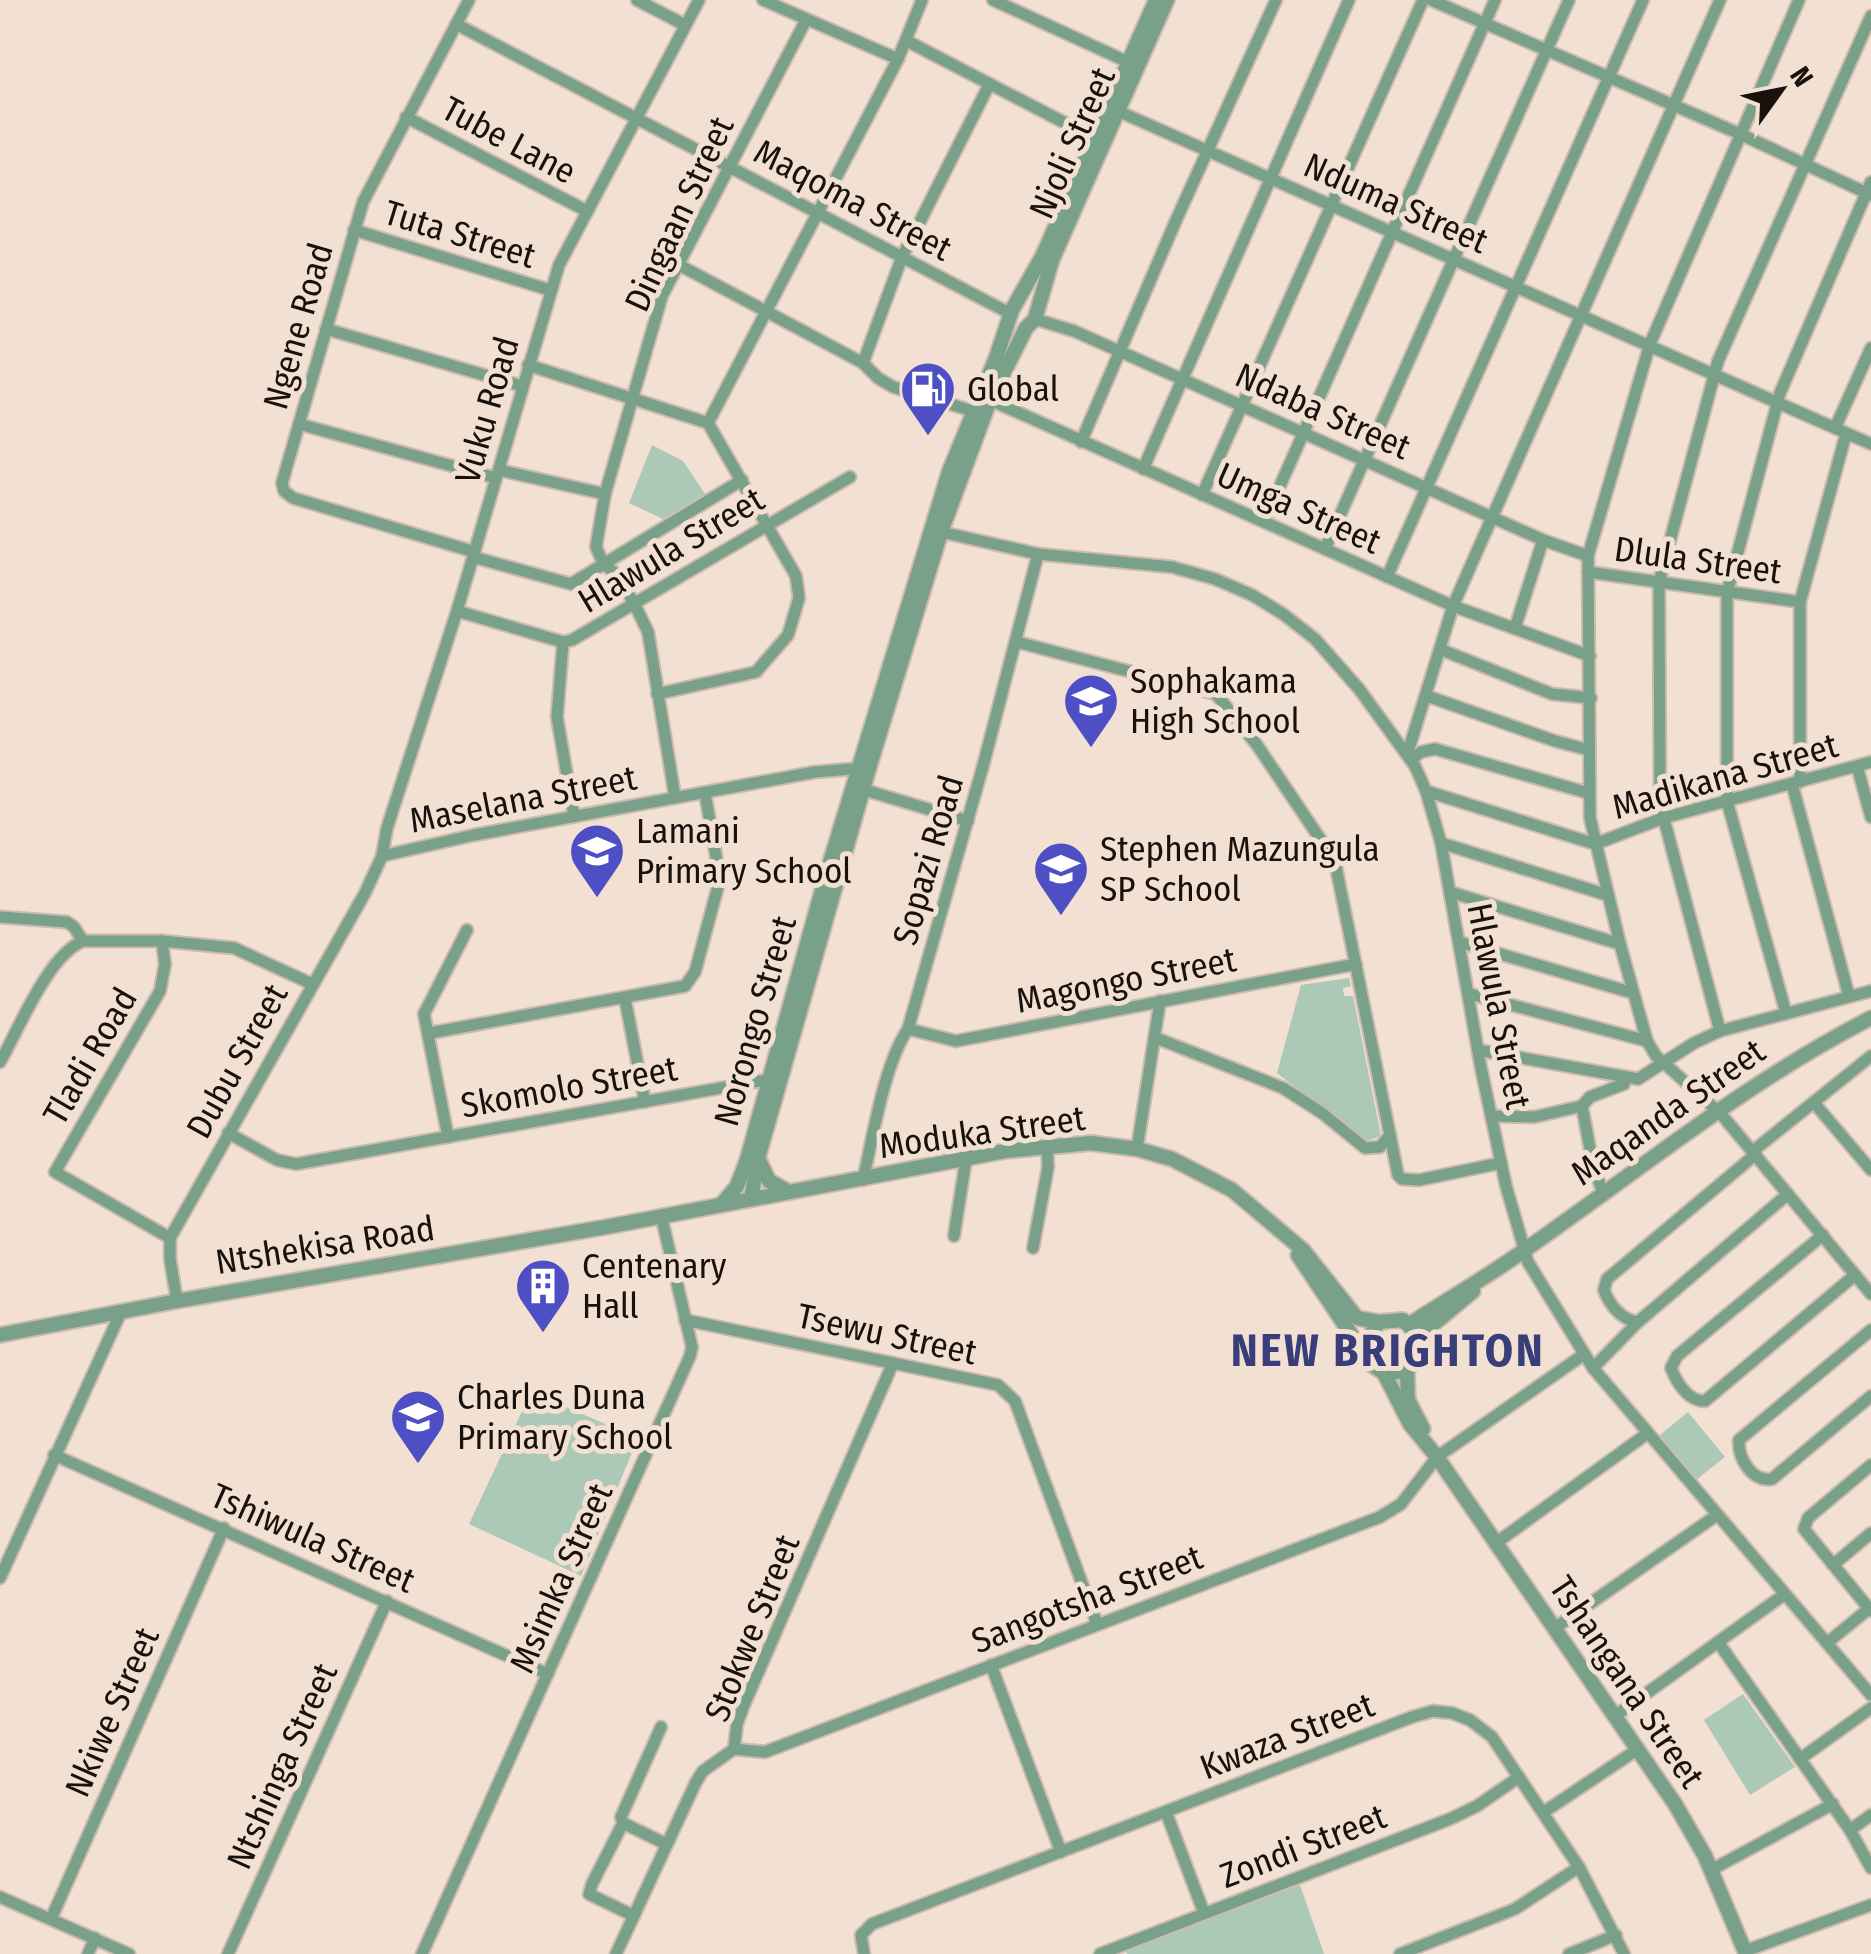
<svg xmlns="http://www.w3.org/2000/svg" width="1871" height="1954" font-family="'Fira Sans Condensed',sans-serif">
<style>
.green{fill:#acc8b6}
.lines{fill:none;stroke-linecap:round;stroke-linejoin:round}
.minor-casing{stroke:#cbbbaf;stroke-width:15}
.tertiary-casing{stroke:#cbbbaf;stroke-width:18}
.minor{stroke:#79a088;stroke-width:11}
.tertiary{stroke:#79a088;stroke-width:14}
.labels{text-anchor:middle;stroke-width:10;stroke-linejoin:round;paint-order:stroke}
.street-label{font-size:35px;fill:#18110d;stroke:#f2e0d2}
.poi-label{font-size:35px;fill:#18110d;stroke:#f2e0d2;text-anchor:start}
.district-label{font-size:45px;font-weight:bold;letter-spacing:2.5px;fill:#393d79;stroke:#f2e0d2}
</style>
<rect width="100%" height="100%" fill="#f2e0d2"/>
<!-- green -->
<g class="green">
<polygon points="652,445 683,461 705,494 663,519 629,503"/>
<polygon points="1349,978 1351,986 1343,988 1344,996 1353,996 1381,1136 1364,1142 1277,1073 1301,985"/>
<polygon points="559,1404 638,1438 581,1576 469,1524 523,1409"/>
<polygon points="1688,1412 1725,1457 1696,1480 1660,1435"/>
<polygon points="1743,1694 1795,1767 1750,1795 1704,1720"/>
<polygon points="1300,1885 1324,1954 1127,1954 1126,1950"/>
</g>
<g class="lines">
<!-- minor casing -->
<g class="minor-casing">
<g id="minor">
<polyline points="469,0 363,202 282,483 284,491 293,498 475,552"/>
<polyline points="637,0 685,25"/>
<polyline points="763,0 898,59"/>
<polyline points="993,0 1128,62"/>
<polyline points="1431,0 1740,134 1871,195"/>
<polyline points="1799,0 1650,344 1588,556 1590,818 1620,944 1647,1041 1656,1056 1721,1114 1871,1294"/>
<polyline points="456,24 1011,314"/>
<polyline points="907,41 1094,138"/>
<polyline points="1120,112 1871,444"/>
<polyline points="406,117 587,211"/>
<polyline points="354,230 550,290"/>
<polyline points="679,265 863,363 878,378 893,387 973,411"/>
<polyline points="1035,319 1074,331 1543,540 1588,556"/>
<polyline points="326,329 522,386"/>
<polyline points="863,363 902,257 989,85"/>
<polyline points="528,365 708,423 796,576 799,598 788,635 756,672 657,694"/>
<polyline points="990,400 1453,606 1590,656"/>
<polyline points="708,423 898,59 922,0"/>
<polyline points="299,424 496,478"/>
<polyline points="1835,428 1871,348"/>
<polyline points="1081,442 1177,218 1276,0"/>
<polyline points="1143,469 1349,0"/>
<polyline points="499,470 605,494"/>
<polyline points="1202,495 1423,0"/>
<polyline points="1264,522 1495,0"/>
<polyline points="941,532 1038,554 1172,567 1215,579 1252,595 1283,614 1315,639 1359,689 1415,766 1426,791 1441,843 1481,1068 1506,1186 1528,1262 1593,1368 1871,1695"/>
<polyline points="1325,549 1569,0"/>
<polyline points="473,557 571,584 742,480"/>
<polyline points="1588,572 1800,602"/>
<polyline points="1387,577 1643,0"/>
<polyline points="457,611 563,642 572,640 850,477"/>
<polyline points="1515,628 1543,540"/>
<polyline points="563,642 557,717 574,816"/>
<polyline points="1017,642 1216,694 1257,745 1329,852 1336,867 1398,1175 1402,1179 1419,1180 1501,1163"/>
<polyline points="1442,650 1552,694 1591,698"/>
<polyline points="1427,696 1555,741 1589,750"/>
<polyline points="1407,755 1453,606 1720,0"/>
<polyline points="1411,760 1421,752 1435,749 1588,793"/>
<polyline points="1857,766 1871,817"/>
<polyline points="1800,782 1800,602 1846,434"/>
<polyline points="1792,784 1849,996"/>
<polyline points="858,788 968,821"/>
<polyline points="1426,791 1595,844 1663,818 1871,762"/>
<polyline points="675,797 648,632 634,603 616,574 603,563 596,547 605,494 662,296 806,20"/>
<polyline points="1441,843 1607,895"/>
<polyline points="382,856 474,835 815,772 864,768"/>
<polyline points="1450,892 1620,944"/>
<polyline points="0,917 67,922 74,927 83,941"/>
<polyline points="162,941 165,964 160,991 55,1172 170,1238"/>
<polyline points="1459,942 1633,993"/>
<polyline points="1470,994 1647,1041"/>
<polyline points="625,999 645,1102"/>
<polyline points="1786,1013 1727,801 1727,593 1780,393 1871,182"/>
<polyline points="908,1029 956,1041 1356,964"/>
<polyline points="1720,1031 1660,804 1659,582 1718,361 1871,16"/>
<polyline points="430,1033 685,986 695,972 720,879 705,793"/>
<polyline points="1156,1038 1283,1088 1322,1113 1365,1148 1380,1147 1390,1135"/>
<polyline points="1478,1050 1638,1079 1694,1043 1720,1031 1871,991"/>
<path d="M0,1062C19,1029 48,955 83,941H162L234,948L312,984"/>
<polyline points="1815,1104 1871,1170"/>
<polyline points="1491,1116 1534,1117 1582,1106"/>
<polyline points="228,1133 277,1160 296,1164 771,1079"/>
<polyline points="448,1137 424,1014 467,930"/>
<polyline points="1137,1149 1160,1001"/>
<polyline points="1753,1151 1871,1056"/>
<path d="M863,1180C873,1137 884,1064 908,1029L983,766L1038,554"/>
<polyline points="1603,1193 1593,1165 1582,1106 1590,1097 1624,1084 1625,1079"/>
<path d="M1823,1235L1677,1356L1671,1368C1677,1383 1688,1401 1705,1401L1855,1275"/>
<polyline points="954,1236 966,1159"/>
<polyline points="1033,1248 1048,1167 1047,1146"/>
<polyline points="177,1301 170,1259 170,1238 365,893 382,856 387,828 457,611 559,265 699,0"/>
<polyline points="685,1320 998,1385 1015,1401 1097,1624"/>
<path d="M1638,1322C1621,1320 1609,1304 1604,1290L1607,1279L1756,1154"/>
<path d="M1871,1330L1739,1440C1738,1459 1752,1482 1772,1479L1871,1396"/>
<polyline points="1593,1368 1638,1322 1788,1194"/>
<polyline points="54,1455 548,1674"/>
<polyline points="1871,1465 1808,1518 1804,1529 1871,1611"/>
<polyline points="1496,1543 1648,1433"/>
<polyline points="1833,1565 1871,1533"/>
<polyline points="0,1578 121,1312"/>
<polyline points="1555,1628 1717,1515"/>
<polyline points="1718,1642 1850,1830 1871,1868"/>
<polyline points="1827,1643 1871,1607"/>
<polyline points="991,1665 1061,1852"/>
<polyline points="1615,1716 1785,1594"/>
<polyline points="734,1749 765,1752 1380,1517 1401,1504 1437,1457 1583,1355"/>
<polyline points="1800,1759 1871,1708"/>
<polyline points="1166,1812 1204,1913"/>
<polyline points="1544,1812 1638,1749"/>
<polyline points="623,1823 621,1817 661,1727"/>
<polyline points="1850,1830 1871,1815"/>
<polyline points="1711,1870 1833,1804"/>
<polyline points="0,1897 129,1954"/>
<polyline points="634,1916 589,1894 592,1884 623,1823 666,1844"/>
<polyline points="51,1919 224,1528"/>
<polyline points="1745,1951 1871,1905"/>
<polyline points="88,1954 95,1938"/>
<polyline points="228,1954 387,1601"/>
<polyline points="422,1954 690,1356 692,1347 661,1215"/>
<polyline points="616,1954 696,1782 703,1771 734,1749 737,1724 744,1705 893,1363"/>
<polyline points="864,1954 861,1935 872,1924 1412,1717 1433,1711 1452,1713 1470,1720 1492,1737 1579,1867 1624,1954"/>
<polyline points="1100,1954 1450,1819 1477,1806 1519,1777"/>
<polyline points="1400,1954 1515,1909 1579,1867"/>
<polyline points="1569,1954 1616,1935"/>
</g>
</g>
<!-- tertiary casing -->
<g class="tertiary-casing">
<g id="tertiary">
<polyline points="789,1192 769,1181 758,1158 869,768 941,532 990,400 1026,328 1035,319 1052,260 1167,0"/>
<polyline points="751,1199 758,1159"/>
<polyline points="722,1204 737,1186 747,1160 828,869 949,472 996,358 1012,310 1043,255 1156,0"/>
<polyline points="1298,1255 1371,1364 1384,1373 1407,1371 1421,1352 1419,1336 1403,1320 1379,1322 1366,1341 1367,1357"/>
<path d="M1410,1324C1448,1299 1489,1276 1526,1249C1641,1169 1746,1082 1871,1018"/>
<polyline points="0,1335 177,1301 606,1227 1005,1151 1091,1143 1137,1149 1172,1159 1232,1190 1303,1250 1357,1318 1379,1322"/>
<polyline points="1419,1336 1473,1291"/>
<polyline points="1407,1371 1408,1400 1423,1429"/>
<polyline points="1384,1373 1410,1424 1437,1457 1675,1804 1705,1856 1746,1954"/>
</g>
</g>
<!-- minor -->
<use href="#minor" class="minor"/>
<!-- tertiary -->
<use href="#tertiary" class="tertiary"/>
</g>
<!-- icons -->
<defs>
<g id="fuel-pin" transform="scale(2.875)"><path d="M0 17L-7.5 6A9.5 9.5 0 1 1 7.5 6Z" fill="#4e4ec5" stroke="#f2e0d2"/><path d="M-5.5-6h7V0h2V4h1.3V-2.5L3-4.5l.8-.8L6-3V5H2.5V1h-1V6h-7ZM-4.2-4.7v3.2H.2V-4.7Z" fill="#fff"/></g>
<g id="school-pin" transform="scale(2.875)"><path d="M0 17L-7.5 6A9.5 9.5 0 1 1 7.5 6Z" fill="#4e4ec5" stroke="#f2e0d2"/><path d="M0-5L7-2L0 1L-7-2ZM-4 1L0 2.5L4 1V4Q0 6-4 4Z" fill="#fff"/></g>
<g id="building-pin" transform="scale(2.875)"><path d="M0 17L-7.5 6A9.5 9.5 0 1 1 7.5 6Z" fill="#4e4ec5" stroke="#f2e0d2"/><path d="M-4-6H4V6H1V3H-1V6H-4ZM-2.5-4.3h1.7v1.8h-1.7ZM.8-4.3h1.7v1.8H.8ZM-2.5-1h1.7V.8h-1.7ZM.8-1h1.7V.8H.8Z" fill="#fff"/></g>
</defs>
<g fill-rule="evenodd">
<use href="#fuel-pin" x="928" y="389"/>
<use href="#school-pin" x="1091" y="701"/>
<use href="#school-pin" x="597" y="851"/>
<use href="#school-pin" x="1061" y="869"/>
<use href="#building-pin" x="543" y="1286"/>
<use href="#school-pin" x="418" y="1417"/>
</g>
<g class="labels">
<!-- street labels -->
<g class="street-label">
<text transform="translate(509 140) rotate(28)" y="12">Tube Lane</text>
<text transform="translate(1072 143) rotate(-66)" y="12">Njoli Street</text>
<text transform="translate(853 200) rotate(28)" y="12">Maqoma Street</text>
<text transform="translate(1396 203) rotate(24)" y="12">Nduma Street</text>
<text transform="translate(679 214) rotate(-65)" y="12">Dingaan Street</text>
<text transform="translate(460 234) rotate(17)" y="12">Tuta Street</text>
<text transform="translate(298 326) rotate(-74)" y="12">Ngene Road</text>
<text transform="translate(487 410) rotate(-74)" y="12">Vuku Road</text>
<text transform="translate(1323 411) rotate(24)" y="12">Ndaba Street</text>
<text transform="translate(1299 508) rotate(24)" y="12">Umga Street</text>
<text transform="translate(671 550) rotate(-31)" y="12">Hlawula Street</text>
<text transform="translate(1698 560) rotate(8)" y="12">Dlula Street</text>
<text transform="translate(1725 776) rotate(-16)" y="12">Madikana Street</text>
<text transform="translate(523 799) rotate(-11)" y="12">Maselana Street</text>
<text transform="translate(928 860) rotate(-74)" y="12">Sopazi Road</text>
<text transform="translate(1126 980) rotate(-11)" y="12">Magongo Street</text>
<text transform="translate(1499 1006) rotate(79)" y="12">Hlawula Street</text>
<text transform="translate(755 1021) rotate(-74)" y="12">Norongo Street</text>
<text transform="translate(90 1056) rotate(-60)" y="12">Tladi Road</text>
<text transform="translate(237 1061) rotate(-61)" y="12">Dubu Street</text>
<text transform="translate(569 1087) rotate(-10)" y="12">Skomolo Street</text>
<text transform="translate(1668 1112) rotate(-35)" y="12">Maqanda Street</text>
<text transform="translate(982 1132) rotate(-8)" y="12">Moduka Street</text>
<text transform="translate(325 1245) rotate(-9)" y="12">Ntshekisa Road</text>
<text transform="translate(887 1334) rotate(12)" y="12">Tsewu Street</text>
<text transform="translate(313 1538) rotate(24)" y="12">Tshiwula Street</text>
<text transform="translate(561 1578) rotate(-66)" y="12">Msimka Street</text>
<text transform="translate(1087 1599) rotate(-21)" y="12">Sangotsha Street</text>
<text transform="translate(752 1628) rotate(-68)" y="12">Stokwe Street</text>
<text transform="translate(1627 1682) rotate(56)" y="12">Tshangana Street</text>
<text transform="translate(112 1712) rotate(-66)" y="12">Nkiwe Street</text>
<text transform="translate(1287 1736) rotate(-21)" y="12">Kwaza Street</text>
<text transform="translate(282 1766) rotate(-66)" y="12">Ntshinga Street</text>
<text transform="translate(1303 1846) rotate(-21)" y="12">Zondi Street</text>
</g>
<!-- poi labels -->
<g class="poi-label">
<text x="967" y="401">Global</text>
<text x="1130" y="693">Sophakama<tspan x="1130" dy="40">High School</tspan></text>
<text x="636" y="843">Lamani<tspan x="636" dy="40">Primary School</tspan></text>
<text x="1100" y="861">Stephen Mazungula<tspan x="1100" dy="40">SP School</tspan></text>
<text x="582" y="1278">Centenary<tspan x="582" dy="40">Hall</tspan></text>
<text x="457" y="1409">Charles Duna<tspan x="457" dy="40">Primary School</tspan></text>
</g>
<!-- district labels -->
<g class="district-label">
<text x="1388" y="1366">NEW BRIGHTON</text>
</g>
</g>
<!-- north arrow -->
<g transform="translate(1781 90) rotate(57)" stroke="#f2e0d2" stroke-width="8" paint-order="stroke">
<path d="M0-8L18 38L0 25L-18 38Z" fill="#18110d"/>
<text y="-15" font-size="28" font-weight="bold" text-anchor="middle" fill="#18110d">N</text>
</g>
</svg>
